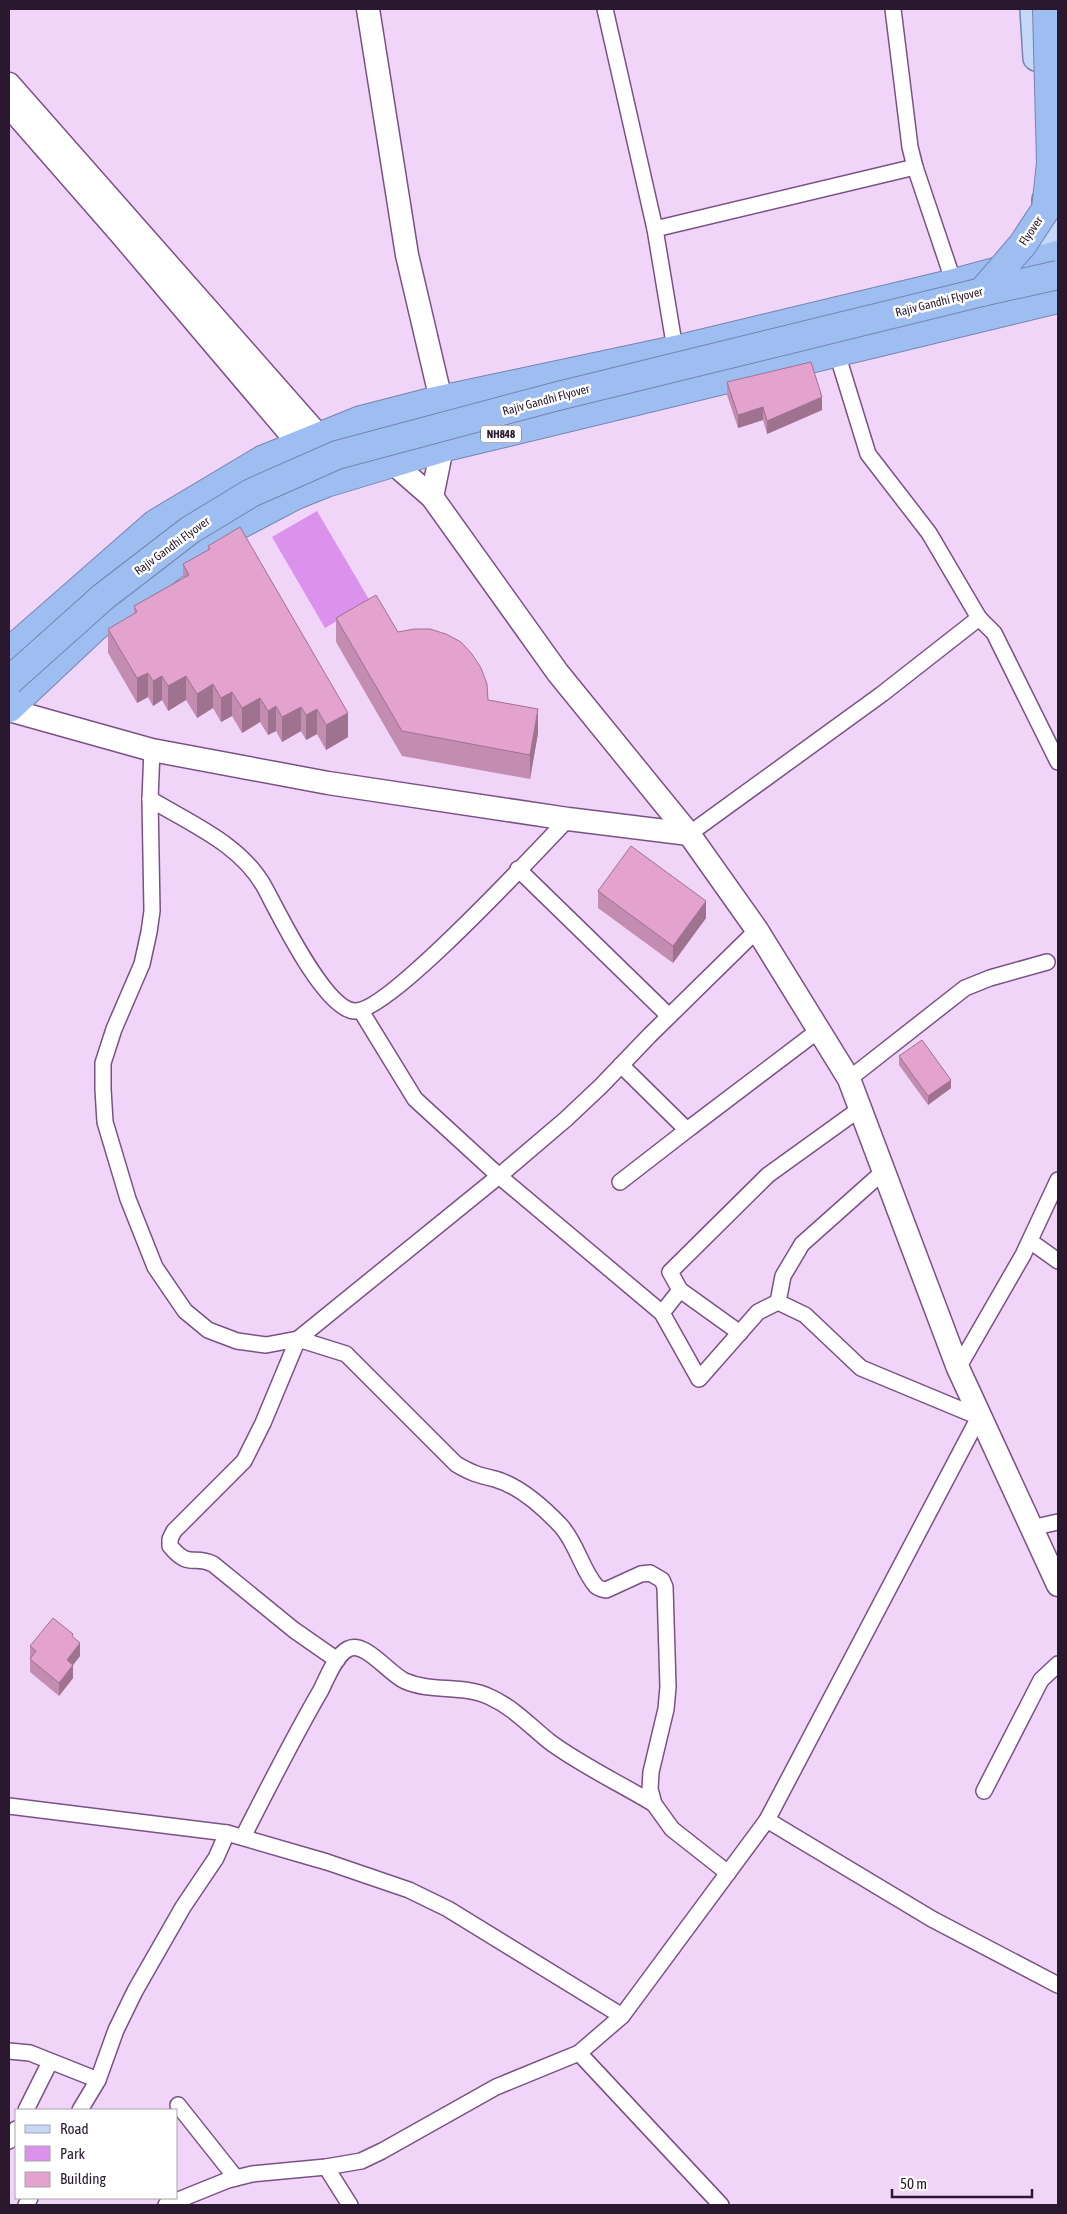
<svg xmlns="http://www.w3.org/2000/svg" width="1067" height="2214" font-family="'Asap Condensed',sans-serif">
<style>
.green{fill:#da92ec}
.lines{fill:none;stroke-linecap:round;stroke-linejoin:round}
.street-casing{stroke:#7b5185;stroke-width:18}
.secondary-casing{stroke:#7b5185;stroke-width:25}
.primary-casing{stroke:#7584ad;stroke-width:28}
.highway-casing{stroke:#7584ad;stroke-width:30}
.street{stroke:#fff;stroke-width:15}
.secondary{stroke:#fff;stroke-width:22}
.primary{stroke:#c5d8f7;stroke-width:25}
.highway{stroke:#9ebef2;stroke-width:28}
.highway-bridge-casing{stroke:#7584ad;stroke-width:30;stroke-linecap:butt}
.highway-bridge{stroke:#9ebef2;stroke-width:28}
.wall{fill:#c38cb1}
.shaded-wall{fill:#9f7290}
.building{fill:#e3a3ce;stroke:#9f7290}
.labels{text-anchor:middle;stroke-width:5;stroke-linejoin:round;paint-order:stroke}
.shield{fill:#fff;stroke:#695d6d;stroke-width:1}
.shield-label{font-size:11px;font-weight:bold;fill:#29182e}
.street-label{font-size:12px;fill:#29182e;stroke:#fff}
</style>
<rect width="100%" height="100%" fill="#f1d5f9"/>
<!-- green -->
<polygon class="green" points="317,511 370,601 325,628 272,537"/>
<g class="lines">
<!-- street casing -->
<g class="street-casing">
<g id="street">
<polyline points="605,9 655,229 676,355"/>
<polyline points="893,9 910,147 915,167 954,283"/>
<polyline points="655,229 915,167"/>
<polyline points="835,347 868,454 929,533 979,618 994,633 1058,762"/>
<path d="M152,750L150,799L152,911L149,932L142,964L114,1029L103,1063V1089L105,1122L128,1199L155,1267L185,1311L208,1330L237,1341L266,1345L298,1339L346,1354L456,1464C471,1473 478,1475 495,1479C520,1486 543,1507 561,1526C577,1544 582,1570 596,1586C599,1589 602,1589 606,1590L641,1574L650,1573L662,1580L665,1587L668,1687L666,1709L651,1772L650,1789L654,1804L672,1829L728,1873"/>
<path d="M150,799C191,824 241,844 265,888C279,914 324,1008 354,1011C387,1014 538,850 568,819"/>
<polyline points="689,834 882,694 979,618"/>
<polyline points="518,869 669,1016"/>
<polyline points="621,1065 686,1129 691,1127 819,1030"/>
<polyline points="849,1079 965,988 990,978 1047,962"/>
<polyline points="620,1182 691,1127"/>
<polyline points="1030,1241 1058,1261"/>
<polyline points="680,1290 670,1272 768,1175 861,1108"/>
<polyline points="778,1302 783,1276 802,1244 884,1171"/>
<polyline points="662,1313 680,1290 740,1333"/>
<polyline points="958,1368 1023,1255 1058,1180"/>
<polyline points="1031,1528 1058,1522"/>
<path d="M337,1660L294,1630L213,1564C193,1554 190,1570 170,1546V1539L174,1531L244,1461L263,1423L298,1339L499,1176L566,1119L601,1086L650,1035L757,930"/>
<polyline points="984,1791 1041,1680 1058,1664"/>
<polyline points="9,1806 227,1833 327,1862 409,1890 448,1909 622,2016"/>
<polyline points="767,1820 932,1919 1058,1985"/>
<path d="M243,1837C268,1788 293,1738 321,1690C327,1678 335,1656 348,1649C365,1640 389,1674 405,1681C432,1693 463,1684 490,1697C514,1708 530,1726 550,1742C581,1765 621,1784 654,1804"/>
<polyline points="9,2051 30,2053 98,2080"/>
<polyline points="579,2053 721,2205"/>
<polyline points="178,2105 236,2178"/>
<polyline points="26,2110 50,2062"/>
<polyline points="80,2110 98,2080 116,2030 135,1991 183,1907 216,1858 227,1833"/>
<polyline points="9,2141 16,2129"/>
<polyline points="326,2167 350,2205"/>
<polyline points="26,2205 30,2198"/>
<polyline points="166,2205 228,2180 252,2174 326,2167 361,2161 382,2151 496,2087 579,2053 622,2016 767,1820 979,1417 861,1368 805,1315 778,1302 758,1312 699,1379 662,1313 499,1176 415,1099 361,1011"/>
</g>
</g>
<!-- secondary casing -->
<g class="secondary-casing">
<g id="secondary">
<polyline points="368,9 407,255 441,400 442,448 432,497"/>
<polyline points="9,84 319,436 324,451"/>
<polyline points="9,106 120,233 299,444 307,458"/>
<polyline points="391,448 393,463 432,497 558,673 689,834 757,930 849,1079 958,1368 1058,1585"/>
<polyline points="9,710 152,750 328,783 568,819 689,834"/>
</g>
</g>
<!-- primary casing -->
<g class="primary-casing">
<g id="primary">
<polyline points="1033,9 1036,58"/>
<polyline points="1045,200 1050,277"/>
</g>
</g>
<!-- highway casing -->
<g class="highway-casing">
<g id="highway">
<polyline points="9,652 155,524 262,460 361,420 431,402 675,350 954,283 1058,255"/>
<polyline points="9,708 94,628 195,548 296,495 326,483 442,448 1058,299"/>
</g>
</g>
<!-- street -->
<use href="#street" class="street"/>
<!-- secondary -->
<use href="#secondary" class="secondary"/>
<!-- primary -->
<use href="#primary" class="primary"/>
<!-- highway -->
<use href="#highway" class="highway"/>
<!-- highway-bridge casing -->
<g class="highway-bridge-casing">
<g id="highway-bridge">
<polyline points="982,292 1023,244 1046,209 1051,163 1047,9"/>
<polyline points="9,681 103,597 190,530 251,493 337,455 558,396 982,292 1058,275"/>
</g>
</g>
<!-- highway-bridge -->
<use href="#highway-bridge" class="highway-bridge"/>
</g>
<!-- wall -->
<g class="wall">
<polygon points="727,382 822,410 767,434 763,420 738,428 727,395"/>
<polygon points="208,546 348,737 326,750 317,734 306,740 301,731 282,742 276,731 268,735 260,722 242,733 232,716 221,722 213,708 197,718 186,700 168,711 162,700 153,706 148,697 137,703 108,653 108,629 134,615 134,606 183,578 183,564 208,551"/>
<polygon points="336,618 398,632 488,700 538,733 530,779 402,756 336,642"/>
<polygon points="598,891 706,918 673,963 598,908"/>
<polygon points="899,1056 951,1088 928,1105 899,1065"/>
<polygon points="73,1637 80,1656 73,1665 73,1678 59,1696 30,1672 30,1646"/>
</g>
<!-- shaded-wall -->
<g class="shaded-wall">
<polygon points="822,397 822,410 767,434 767,421"/>
<polygon points="763,407 763,420 738,428 738,415"/>
<polygon points="148,673 148,697 137,703 137,678"/>
<polygon points="162,676 162,700 153,706 153,681"/>
<polygon points="186,676 186,700 168,711 168,686"/>
<polygon points="213,684 213,708 197,718 197,694"/>
<polygon points="232,692 232,716 221,722 221,698"/>
<polygon points="260,698 260,722 242,733 242,708"/>
<polygon points="276,706 276,731 268,735 268,711"/>
<polygon points="301,707 301,731 282,742 282,717"/>
<polygon points="317,709 317,734 306,740 306,715"/>
<polygon points="538,709 538,733 530,779 530,755"/>
<polygon points="348,713 348,737 326,750 326,725"/>
<polygon points="706,901 706,918 673,963 673,946"/>
<polygon points="951,1080 951,1088 928,1105 928,1096"/>
<polygon points="80,1643 80,1656 67,1673 67,1660"/>
<polygon points="73,1665 73,1678 59,1696 59,1683"/>
</g>
<!-- building -->
<g class="building">
<polygon points="811,362 822,397 767,421 763,407 738,415 727,382"/>
<polygon points="240,527 348,713 326,725 317,709 306,715 301,707 282,717 276,706 268,711 260,698 242,708 232,692 221,698 213,684 197,694 186,676 168,686 162,676 153,681 148,673 137,678 108,629 137,612 134,606 189,575 183,564 210,549 208,546"/>
<polygon points="376,595 398,632 414,629 430,629 446,634 461,642 472,654 481,668 487,684 488,700 538,709 530,755 402,731 336,618"/>
<polygon points="631,846 706,901 673,946 598,891"/>
<polygon points="922,1040 951,1080 928,1096 899,1056"/>
<polygon points="53,1618 73,1634 72,1636 80,1643 67,1660 73,1665 59,1683 30,1659 36,1651 30,1646"/>
</g>
<g class="labels">
<!-- shield labels -->
<rect class="shield" x="481" y="425.5" width="40" height="17" rx="4"/>
<g class="shield-label">
<text x="501" y="438">NH848</text>
</g>
<!-- street labels -->
<g class="street-label">
<text transform="translate(1031 231) rotate(-56)" y="4">Flyover</text>
<text transform="translate(939 302) rotate(-14)" y="4">Rajiv Gandhi Flyover</text>
<text transform="translate(546 400) rotate(-15)" y="4">Rajiv Gandhi Flyover</text>
<text transform="translate(172 546) rotate(-36)" y="4">Rajiv Gandhi Flyover</text>
</g>
</g>
<!-- border -->
<rect width="1067" height="2214" fill="none" stroke="#29182e" stroke-width="20"/>
<!-- legend -->
<rect x="15" y="2109" width="162" height="90" fill="#ffffff" stroke="#a9a3ab"/>
<rect x="25" y="2125" width="25" height="8" fill="#c5d8f7" stroke="#a9a3ab"/>
<text x="60" y="2134" font-size="15" fill="#29182e">Road</text>
<rect x="25" y="2146" width="25" height="15" fill="#da92ec" stroke="#a9a3ab"/>
<text x="60" y="2159" font-size="15" fill="#29182e">Park</text>
<rect x="25" y="2172" width="25" height="15" fill="#e3a3ce" stroke="#a9a3ab"/>
<text x="60" y="2184" font-size="15" fill="#29182e">Building</text>
<!-- scale -->
<path d="M892 2189v8h140v-8" fill="none" stroke="#29182e" stroke-width="2.5"/>
<text x="900" y="2189" font-size="15" fill="#29182e" stroke="#ffffff" stroke-width="4" paint-order="stroke">50 m</text>
</svg>
